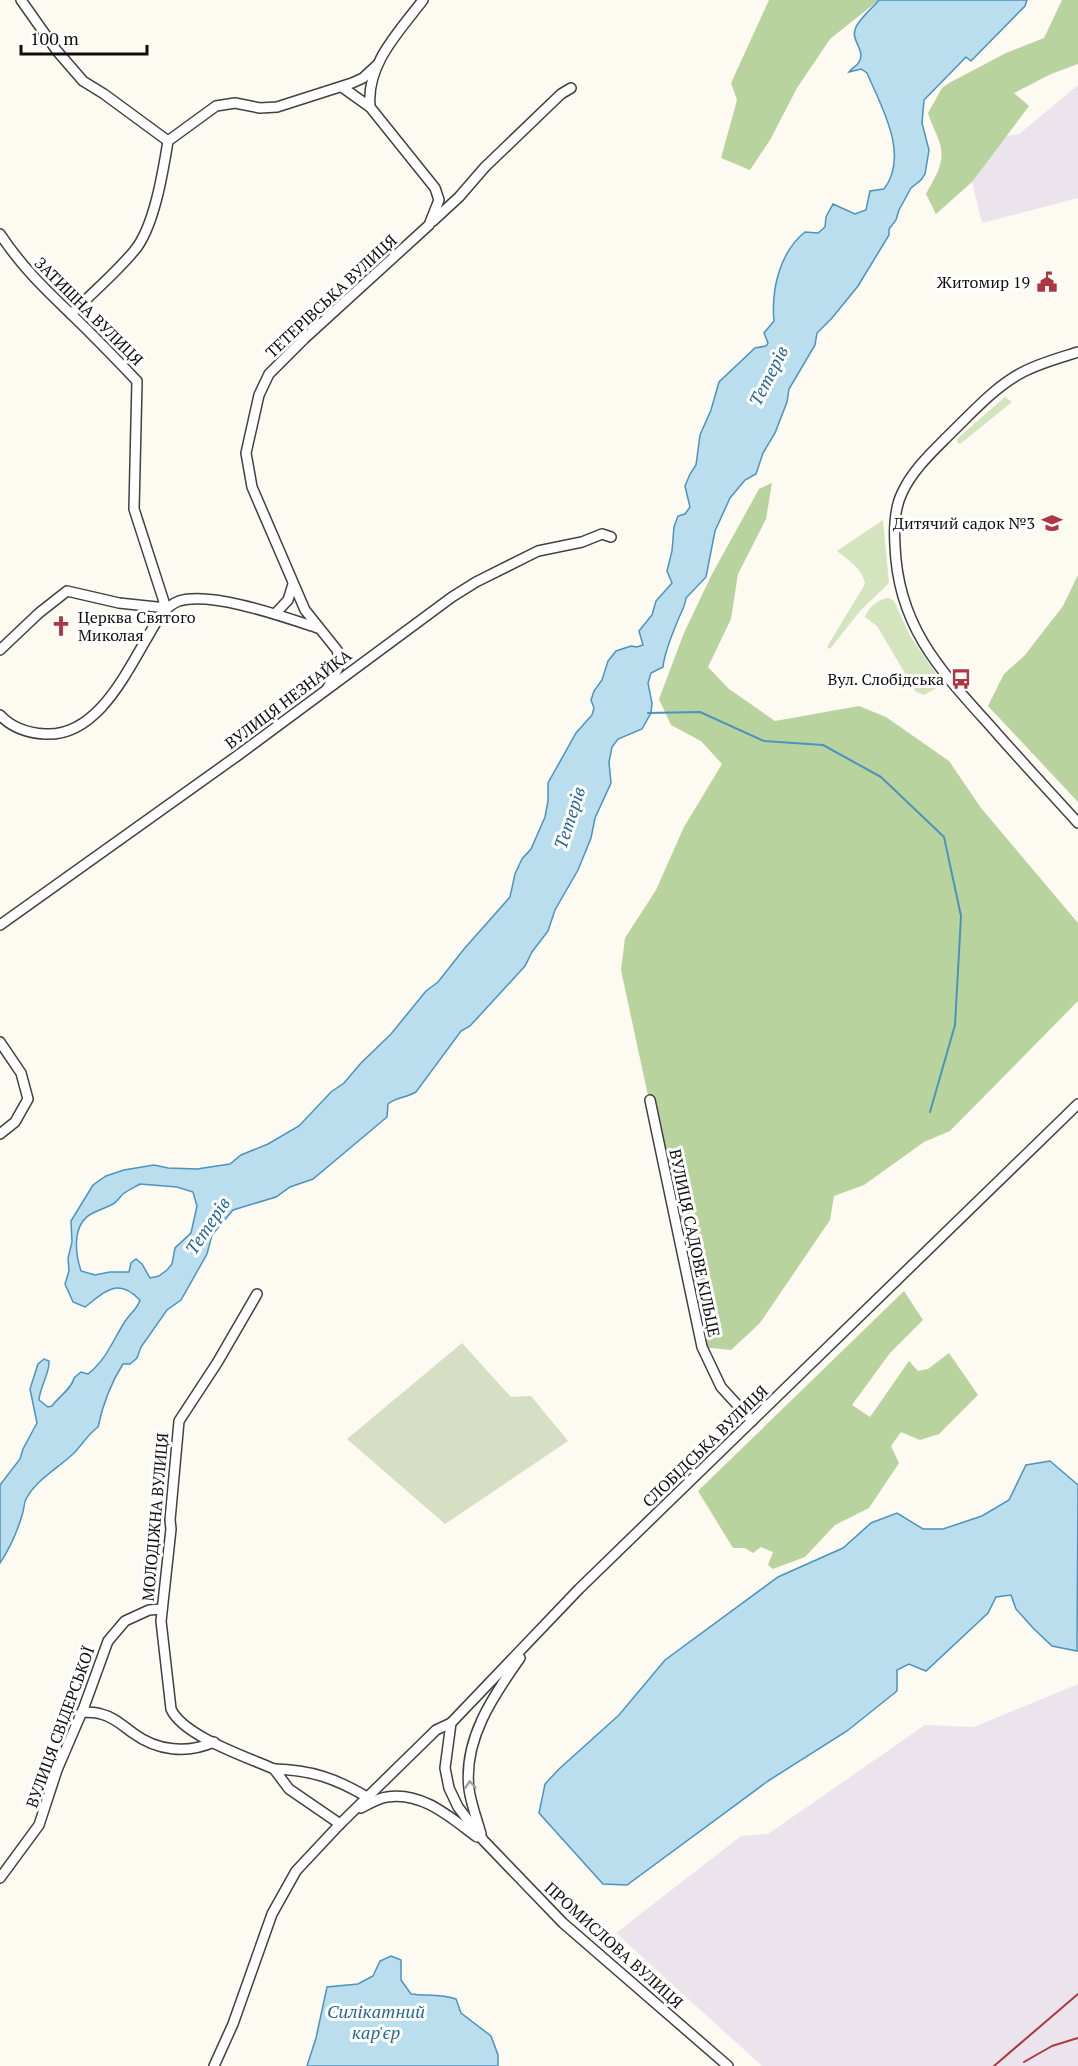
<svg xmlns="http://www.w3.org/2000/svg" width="1078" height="2066" font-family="'PT Serif',serif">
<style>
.industrial{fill:#ebe4ec}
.green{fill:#d3e4be}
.forest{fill:#b9d39f}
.cemetery{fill:#d6dec4}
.water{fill:#bbdeef;stroke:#4a94be;stroke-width:1.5;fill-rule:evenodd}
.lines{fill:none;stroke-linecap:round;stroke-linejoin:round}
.stream{stroke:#4a94be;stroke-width:2}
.minor-casing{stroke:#414141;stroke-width:12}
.minor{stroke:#fff;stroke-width:9}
.rail{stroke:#af3640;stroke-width:2}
.oneway{stroke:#9f9f9f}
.labels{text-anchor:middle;stroke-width:6;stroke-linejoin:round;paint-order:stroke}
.poi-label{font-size:16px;fill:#0e0e0e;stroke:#fff;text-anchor:end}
.street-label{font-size:16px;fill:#0e0e0e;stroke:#fff}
.water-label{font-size:18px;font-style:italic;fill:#256792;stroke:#fff}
</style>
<rect width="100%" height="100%" fill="#fdfaf1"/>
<!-- industrial -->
<g class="industrial">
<polygon points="1078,85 1078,198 982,223 972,182 1005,136 1019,134"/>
<polygon points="1078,1684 1078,2066 762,2066 616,1933 741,1836 768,1834 925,1725 974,1727"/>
</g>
<!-- green -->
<g class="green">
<polygon points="1005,397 1012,402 960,444 957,442 958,438"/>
<path d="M883,520L889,583L860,611L830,649L827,647L865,584C863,569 848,560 837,551Z"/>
<path d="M889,598L894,601L910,636L941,681L938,687L924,695L916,692L877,626L865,617C868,608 879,598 889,598Z"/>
</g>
<!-- forest -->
<g class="forest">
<polygon points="769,0 879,0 830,39 797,88 770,140 750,170 721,158 737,100 731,83"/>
<path d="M1062,0H1078V64L1051,74L1014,93L1029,106L972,182L936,214L926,194C933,180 944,166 941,149C940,139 931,124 928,113L942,88L949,83L1006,53L1044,38Z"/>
<polygon points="772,483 766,519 738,574 731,619 708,667 729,689 775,721 859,706 886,717 949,761 981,808 1078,923 1078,1001 950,1131 924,1142 864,1185 834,1196 830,1220 760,1323 731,1350 702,1347 621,970 625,938 656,890 684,827 722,764 701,741 671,725 659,699 684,633 711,576 759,489"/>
<polygon points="1078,575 1078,802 988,706 1004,674 1025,655 1063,606"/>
<polygon points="904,1291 923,1320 890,1353 852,1405 870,1417 909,1361 918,1371 928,1369 949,1353 978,1395 939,1434 920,1440 901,1432 891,1446 899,1463 869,1508 835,1525 805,1557 773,1569 768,1565 773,1552 761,1547 753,1553 745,1548 733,1548 698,1491"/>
</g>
<!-- cemetery -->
<polygon class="cemetery" points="462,1343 511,1397 531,1396 568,1441 445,1524 347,1439"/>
<!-- water -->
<g class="water">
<path d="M879,0H1027L1025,6L971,61L966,57L924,100L922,123L929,150L925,174L921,180L911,188L899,210L896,220L889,229V235L858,286L832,318L817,333L815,345L789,389L787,402L775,433L763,453L756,474L745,480L730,498L715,531L706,577L686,598C685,607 681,612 678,620C673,632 664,655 663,667L651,673L648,683L652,703L651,713L642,729L618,739L612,747L609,762L611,783L595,818L591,838L578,870L555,910L548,931L532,952L525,966L470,1026L461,1031L416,1092C406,1098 396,1097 388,1104L387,1117L313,1179L290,1187L276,1197L233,1210L212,1235L207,1254L181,1300L167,1310L141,1347L137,1358L130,1364H123C110,1384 103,1404 98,1427C88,1434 82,1445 73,1454C58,1468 36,1480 26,1499C24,1503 24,1508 23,1512C18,1530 10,1548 0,1563V1485L20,1459L23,1449L37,1423L30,1389L38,1364L44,1359L49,1361C50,1373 40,1386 39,1400L48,1407L52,1406C58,1397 72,1389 74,1378L81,1372L88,1374C106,1360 112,1342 124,1323C129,1314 137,1310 140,1300C118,1277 106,1291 85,1307L73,1302L65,1284L69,1271L68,1258L72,1242L71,1221L93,1185L106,1176L124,1170L154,1165L168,1168L197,1169L230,1164L241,1155L268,1144L299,1126L331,1092L344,1083L361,1063L391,1034L426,991L438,982L464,949L510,897L515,874L522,859L531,849L545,817L548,801V783L576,733L592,715L594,708L591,700L594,691L602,680L608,661L616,651L631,646L637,647L643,645L639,631L652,615L656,601L672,583L667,571L672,551L674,527L678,516L685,514L690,507L685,486L690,474L696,465L700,435L711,410L719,382L755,348L766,346L768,343L764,333L774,321C771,289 780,252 805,232L818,233L825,227L826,217L833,204L855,214L866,210L870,191L884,189C910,155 881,106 867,73L861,69L849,72C852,68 857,66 859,62C866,50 851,41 855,30C857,20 873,8 879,0ZM140,1184L177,1187L193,1192L197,1206L191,1233L175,1248L172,1264L167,1270L159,1276L150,1278L142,1264L136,1259L131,1263L129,1272H110L95,1275L81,1271C75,1253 72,1225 91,1214C98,1210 106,1208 113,1204C117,1202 120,1197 123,1194C128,1190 135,1187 140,1184Z"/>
<polygon points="1050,1461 1078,1485 1077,1651 1052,1646 1033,1628 1016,1609 1011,1595 996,1597 988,1613 926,1671 909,1664 897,1670 897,1691 847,1731 768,1781 627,1885 603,1884 539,1813 545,1784 559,1769 619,1715 665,1660 778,1577 843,1548 871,1523 897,1513 923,1529 943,1529 982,1516 1009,1500 1026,1465"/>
<path d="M391,1956L401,1960V1980L411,1994C426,1996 441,1994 456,1999L461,2013L491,2036L498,2055V2066H307L316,2038L327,1987L358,1984L373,1976L380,1961Z"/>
</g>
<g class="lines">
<!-- stream -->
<polyline class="stream" points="648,713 700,712 764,741 823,745 881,777 944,837 961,916 955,1025 930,1112"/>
<!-- minor casing -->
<g class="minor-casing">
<g id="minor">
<polyline points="21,0 57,51 83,81 104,94 168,141"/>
<path d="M370,107C366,64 399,32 423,0"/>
<polyline points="433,221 459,197 485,167 561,94 571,88"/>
<path d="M0,234C22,267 43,287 71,314C94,336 115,358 137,381L134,509L166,608L119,603L67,591L39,613L0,650"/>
<path d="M71,314C92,293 115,274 134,251C154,228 163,172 168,141L216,106L235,103L260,108L277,107L352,83L363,78L377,65"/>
<path d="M1078,352C1059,358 1040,363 1023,372C994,387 970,415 947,437C930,454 912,471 902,493C894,509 894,529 895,546C898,628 942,672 993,729C1021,761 1050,792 1078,823"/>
<polyline points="275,614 288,600 293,584"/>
<polyline points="328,687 338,668 339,658 337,650 305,610 252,487 246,453 259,395 269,374 304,339 429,225 439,200 435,188 370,107 342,87"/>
<path d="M0,715C12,728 28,733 45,734C96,737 125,675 147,638C155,624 163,607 179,601C212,591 284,617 318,628"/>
<polyline points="0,925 237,756 452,597 476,582 538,551 582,542 602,534 611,537"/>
<polyline points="0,1042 21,1073 28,1099 15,1122 0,1134"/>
<polyline points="650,1100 702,1347 721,1387 752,1421"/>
<path d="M257,1294L217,1363L179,1421L170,1520L171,1529L161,1621L171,1709C183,1736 247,1757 274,1769"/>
<path d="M82,1712C88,1712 95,1712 101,1714C114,1717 123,1726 133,1733C157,1751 187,1754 214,1742"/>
<path d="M361,1808C369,1804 378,1798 387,1797C422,1791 451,1818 477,1837"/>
<path d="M340,1824L289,1789L274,1769C311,1770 335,1778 367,1797"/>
<path d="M481,1834C477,1819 471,1804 469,1789C463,1740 493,1696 520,1658"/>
<polyline points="0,1878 39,1825 57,1770 84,1707 108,1641 125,1621 149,1610 162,1609"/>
<polyline points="214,2066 233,2024 272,1914 296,1871 340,1824 436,1730 451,1723"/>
<polyline points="728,2066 563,1923 484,1841 458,1807 449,1788 445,1768 451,1723 579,1589 1078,1104"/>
</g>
</g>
<!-- minor -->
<use href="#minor" class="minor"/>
<!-- rail -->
<g class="rail">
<polyline points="1024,2062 1052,2046 1078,2038"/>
<polyline points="994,2066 1078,1994"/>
</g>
</g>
<!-- one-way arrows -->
<defs><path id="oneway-chevron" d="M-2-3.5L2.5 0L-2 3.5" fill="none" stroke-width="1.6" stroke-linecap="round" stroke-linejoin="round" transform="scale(1.5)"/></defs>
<use class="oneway" href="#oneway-chevron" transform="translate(470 1785) rotate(-94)"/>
<!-- icons -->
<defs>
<g id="civic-bare" transform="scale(1.62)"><path d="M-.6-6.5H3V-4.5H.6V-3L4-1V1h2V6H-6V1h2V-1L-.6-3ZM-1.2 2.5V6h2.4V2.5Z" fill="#af3640" stroke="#fff" stroke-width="2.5" paint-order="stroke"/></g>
<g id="school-bare" transform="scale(1.62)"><path d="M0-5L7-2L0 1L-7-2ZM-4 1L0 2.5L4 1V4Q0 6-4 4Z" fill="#af3640" stroke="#fff" stroke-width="2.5" paint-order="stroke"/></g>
<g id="church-bare" transform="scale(1.62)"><path d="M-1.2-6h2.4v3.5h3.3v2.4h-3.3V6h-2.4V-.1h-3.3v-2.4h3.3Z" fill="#af3640" stroke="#fff" stroke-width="2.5" paint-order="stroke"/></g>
<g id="bus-bare" transform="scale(1.62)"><path d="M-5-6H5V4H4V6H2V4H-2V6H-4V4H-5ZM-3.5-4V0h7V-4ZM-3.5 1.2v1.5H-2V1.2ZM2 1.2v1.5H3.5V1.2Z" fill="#af3640" stroke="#fff" stroke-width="2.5" paint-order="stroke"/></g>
</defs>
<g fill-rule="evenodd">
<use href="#civic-bare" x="1047" y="282"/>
<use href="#school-bare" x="1052" y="523"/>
<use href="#church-bare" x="61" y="626"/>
<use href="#bus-bare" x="961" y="679"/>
</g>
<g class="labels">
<!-- poi labels -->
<g class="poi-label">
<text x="1030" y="288">Житомир 19</text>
<text x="1035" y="529">Дитячий садок №3</text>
<text x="78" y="623" text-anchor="start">Церква Святого<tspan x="78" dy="18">Миколая</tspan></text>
<text x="944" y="685">Вул. Слобідська</text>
</g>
<!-- street labels -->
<g class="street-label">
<text transform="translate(331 296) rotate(-43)" y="6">ТЕТЕРІВСЬКА ВУЛИЦЯ</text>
<text transform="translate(89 311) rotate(45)" y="6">ЗАТИШНА ВУЛИЦЯ</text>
<text transform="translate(288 699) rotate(-37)" y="6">ВУЛИЦЯ НЕЗНАЙКА</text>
<text transform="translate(695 1243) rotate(78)" y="6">ВУЛИЦЯ САДОВЕ КІЛЬЦЕ</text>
<text transform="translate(705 1446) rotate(-44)" y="6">СЛОБІДСЬКА ВУЛИЦЯ</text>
<text transform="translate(155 1517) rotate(-85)" y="6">МОЛОДІЖНА ВУЛИЦЯ</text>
<text transform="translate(60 1727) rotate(-70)" y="6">ВУЛИЦЯ СВІДЕРСЬКОЇ</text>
<text transform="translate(614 1945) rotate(42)" y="6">ПРОМИСЛОВА ВУЛИЦЯ</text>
</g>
<!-- water labels -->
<g class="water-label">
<text transform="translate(769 376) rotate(-63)" y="6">Тетерів</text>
<text transform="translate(570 818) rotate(-72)" y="6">Тетерів</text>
<text transform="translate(208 1226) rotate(-56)" y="6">Тетерів</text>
<text x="376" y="2018">Силікатний<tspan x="376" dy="21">кар'єр</tspan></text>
</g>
</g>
<!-- scale -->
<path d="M21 45v9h126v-9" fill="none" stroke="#0e0e0e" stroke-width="3"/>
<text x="30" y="45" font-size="18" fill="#0e0e0e" stroke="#ffffff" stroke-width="4.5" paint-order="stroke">100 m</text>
</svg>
